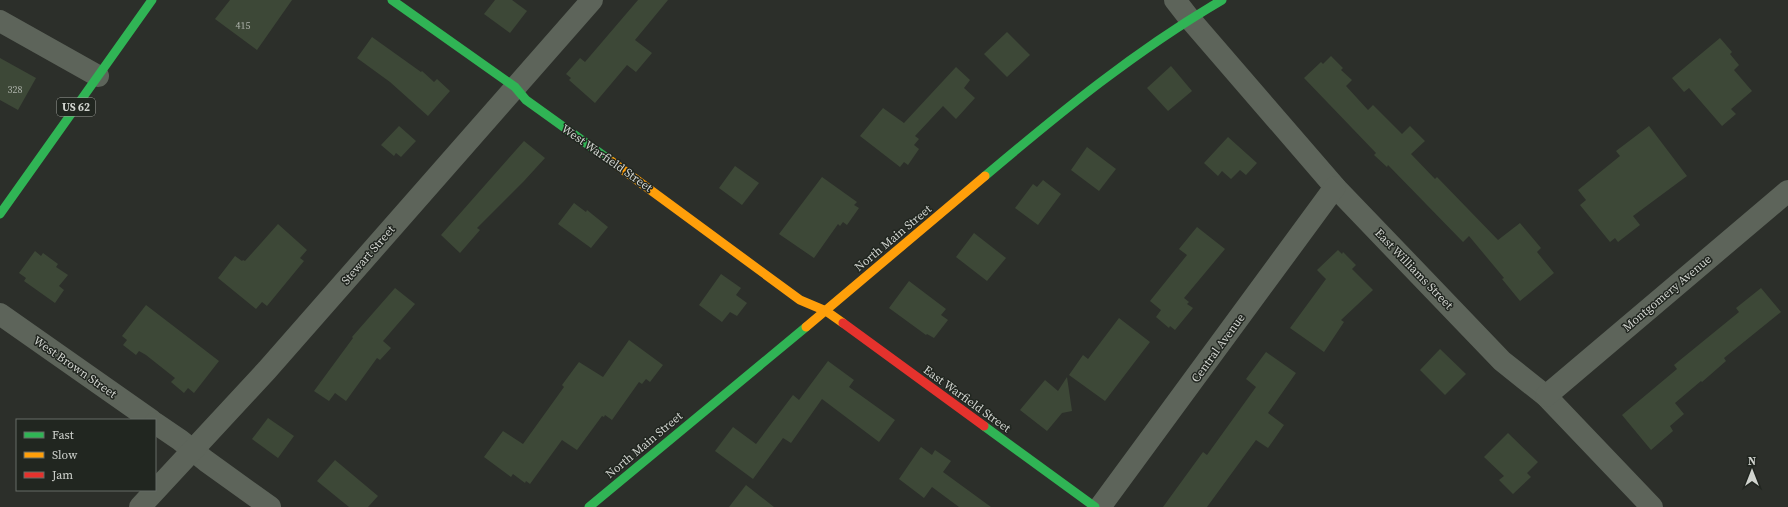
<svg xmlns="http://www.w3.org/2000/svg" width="1788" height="507" font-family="'Source Serif 4',serif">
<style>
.building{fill:#3d4837}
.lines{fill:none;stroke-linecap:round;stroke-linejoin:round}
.street{stroke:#5d645a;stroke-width:22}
.fast{stroke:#30b455;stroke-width:9}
.slow{stroke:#ff9f0a;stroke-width:9}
.jam{stroke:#e5322d;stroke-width:9}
.labels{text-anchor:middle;stroke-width:3;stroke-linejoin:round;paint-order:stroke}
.number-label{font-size:10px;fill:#acb1a9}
.shield{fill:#212620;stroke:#9ca09a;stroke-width:1}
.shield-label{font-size:11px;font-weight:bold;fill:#d1d4cf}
.street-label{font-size:12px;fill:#d1d4cf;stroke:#212620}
</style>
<rect width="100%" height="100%" fill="#2c2f2a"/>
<!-- building -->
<g class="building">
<polygon points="230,0 292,0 257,50 215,19"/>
<polygon points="495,0 512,0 527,11 510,33 484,14"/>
<polygon points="638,0 668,0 635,40 652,53 636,72 627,65 595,103 569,80 571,78 566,74 580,58 585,62"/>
<polygon points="1007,32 1030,55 1007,77 984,54"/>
<polygon points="372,37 421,72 422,71 434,82 437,79 450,91 428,116 390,82 357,58"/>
<polygon points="1720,38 1732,52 1730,54 1739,65 1734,70 1752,91 1731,109 1736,114 1722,126 1689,88 1684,92 1672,78"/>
<polygon points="1331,56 1343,68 1341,70 1352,80 1346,86 1368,110 1373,105 1402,134 1410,126 1425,141 1411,154 1435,179 1437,177 1498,240 1520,223 1541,248 1537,252 1554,273 1520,301 1502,279 1504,278 1469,236 1463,242 1388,165 1387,167 1374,155 1376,153 1304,78 1321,62 1323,64"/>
<polygon points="0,58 36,78 18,110 0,100"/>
<polygon points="1171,66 1192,91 1168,111 1147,88"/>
<polygon points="956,67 970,80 964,88 975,98 956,119 943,106 915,136 919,139 914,145 919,149 908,165 904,162 900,167 860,136 883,108 904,123"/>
<polygon points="399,126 416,141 401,157 396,153 394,156 381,145"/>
<polygon points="1649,126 1687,176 1633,216 1640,225 1618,242 1615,238 1610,242 1580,205 1586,200 1578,190 1620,156 1616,151"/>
<polygon points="1228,137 1257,163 1246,175 1240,170 1231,179 1222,171 1218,176 1204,163"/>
<polygon points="524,141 545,158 524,181 477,228 480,230 460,253 441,235"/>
<polygon points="1087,147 1116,169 1099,191 1071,170"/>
<polygon points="735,166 759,183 742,205 719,188"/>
<polygon points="822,177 857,202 854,205 859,208 847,225 843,222 840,226 838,224 814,258 779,234"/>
<polygon points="1043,180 1061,194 1038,225 1015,208 1033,184 1037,187"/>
<polygon points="574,203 586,212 587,210 608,227 591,248 558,224"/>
<polygon points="278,224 307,250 300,258 304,261 267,306 262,302 256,309 218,278 235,256 242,261 243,260 245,261"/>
<polygon points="1197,227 1225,249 1184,298 1189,302 1187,304 1193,308 1175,330 1170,326 1169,328 1156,317 1161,310 1150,301 1187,255 1179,249"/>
<polygon points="974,233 1006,258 987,281 956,257"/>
<polygon points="1338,250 1342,254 1343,252 1356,265 1352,269 1373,290 1341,320 1344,322 1324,352 1290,328 1326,279 1317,270"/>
<polygon points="35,251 41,256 43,253 58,264 56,267 68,275 59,286 64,290 55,303 24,281 26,278 19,273"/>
<polygon points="721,274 741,288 736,295 747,303 737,316 730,312 722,322 699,305"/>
<polygon points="909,281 946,309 941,315 948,320 934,338 927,334 926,335 889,308"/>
<polygon points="395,288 415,304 383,341 391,348 380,360 377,358 346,401 335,393 329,401 314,391 353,338 352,337"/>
<polygon points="1761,288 1781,312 1724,358 1726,361 1702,382 1701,381 1675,403 1684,414 1670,426 1673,431 1651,450 1622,415 1677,369 1674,365 1739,312 1736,308"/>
<polygon points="146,305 219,361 194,393 188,388 184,393 171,382 175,378 146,355 139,351 136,355 123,345 127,340 122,336"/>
<polygon points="1119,318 1150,342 1105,401 1069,375 1083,355 1088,359"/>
<polygon points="629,340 663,365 650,382 646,379 642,384 639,382 612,420 605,415 604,417 602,416 577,450 562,440 530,484 526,481 525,483 513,474 511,477 484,457 503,431 523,444 564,387 562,385 579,362 603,377"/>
<polygon points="1440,349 1466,374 1445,395 1420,370"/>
<polygon points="1266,352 1296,373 1268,413 1284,425 1268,448 1256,440 1207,507 1163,507 1203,452 1207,455 1256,387 1246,379"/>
<polygon points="828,361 854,380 849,387 895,420 879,442 822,399 791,443 783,438 753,479 715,451 733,427 756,444 793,395 799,400"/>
<polygon points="1067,377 1072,411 1062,413 1047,431 1020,410 1045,380 1058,391"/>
<polygon points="268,418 294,436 278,458 252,439"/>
<polygon points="1508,433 1538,462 1527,473 1531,477 1513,494 1499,480 1504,476 1484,457"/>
<polygon points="921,447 932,455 935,450 951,461 943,472 991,507 959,507 932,487 924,498 899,479"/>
<polygon points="335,460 378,496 368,507 349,507 317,481"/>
<polygon points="746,485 774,507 729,507"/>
</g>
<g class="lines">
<!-- street -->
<g class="street">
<polyline points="1175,0 1189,18 1335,187 1502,361 1546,396 1652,507"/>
<polyline points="0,21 98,76"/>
<polyline points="0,314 151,420"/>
<polyline points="1546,396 1788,191"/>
<polyline points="155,423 180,440 206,461 270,507"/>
<polyline points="140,507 267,370 592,0"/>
<polyline points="1100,507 1335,187"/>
</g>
<!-- fast -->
<g class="fast">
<polyline points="392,0 515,87 526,100 611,161"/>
<path d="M985,176C1062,111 1135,51 1222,0"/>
<polyline points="0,214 152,0"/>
<polyline points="984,426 1095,507"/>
<polyline points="589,507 806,327"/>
</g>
<!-- slow -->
<g class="slow">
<polyline points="611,161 800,300 826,311 843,323"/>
<polyline points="806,327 985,176"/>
</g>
<!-- jam -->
<polyline class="jam" points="843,323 984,426"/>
</g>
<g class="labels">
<!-- number labels -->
<g class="number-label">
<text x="243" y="29">415</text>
<text x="15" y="93">328</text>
</g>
<!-- shield labels -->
<rect class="shield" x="57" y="98" width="38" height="18" rx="3"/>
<g class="shield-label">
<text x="76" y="111">US 62</text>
</g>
<!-- street labels -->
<g class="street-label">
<text transform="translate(607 158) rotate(35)" y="4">West Warfield Street</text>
<text transform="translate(893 238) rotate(-40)" y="4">North Main Street</text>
<text transform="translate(368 255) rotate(-49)" y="4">Stewart Street</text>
<text transform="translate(1414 269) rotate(46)" y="4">East Williams Street</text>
<text transform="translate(1667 293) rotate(-40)" y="4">Montgomery Avenue</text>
<text transform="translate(1218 348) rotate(-54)" y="4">Central Avenue</text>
<text transform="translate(75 367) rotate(35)" y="4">West Brown Street</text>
<text transform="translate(967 399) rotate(36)" y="4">East Warfield Street</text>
<text transform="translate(644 445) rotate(-40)" y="4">North Main Street</text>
</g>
</g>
<!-- legend -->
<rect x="16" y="419" width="140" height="72" fill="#212620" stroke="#676c66"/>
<rect x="24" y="432" width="20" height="6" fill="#30b455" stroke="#676c66"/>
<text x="52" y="439" font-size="12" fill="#d1d4cf">Fast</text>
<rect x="24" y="452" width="20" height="6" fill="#ff9f0a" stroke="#676c66"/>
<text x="52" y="459" font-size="12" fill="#d1d4cf">Slow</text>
<rect x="24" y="472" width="20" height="6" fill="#e5322d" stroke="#676c66"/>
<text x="52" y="479" font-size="12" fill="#d1d4cf">Jam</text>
<!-- north arrow -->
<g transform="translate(1752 471)" stroke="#212620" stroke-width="3" paint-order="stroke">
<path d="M0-3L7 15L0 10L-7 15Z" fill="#d1d4cf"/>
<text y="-6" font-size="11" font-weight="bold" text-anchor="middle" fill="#d1d4cf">N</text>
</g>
</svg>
